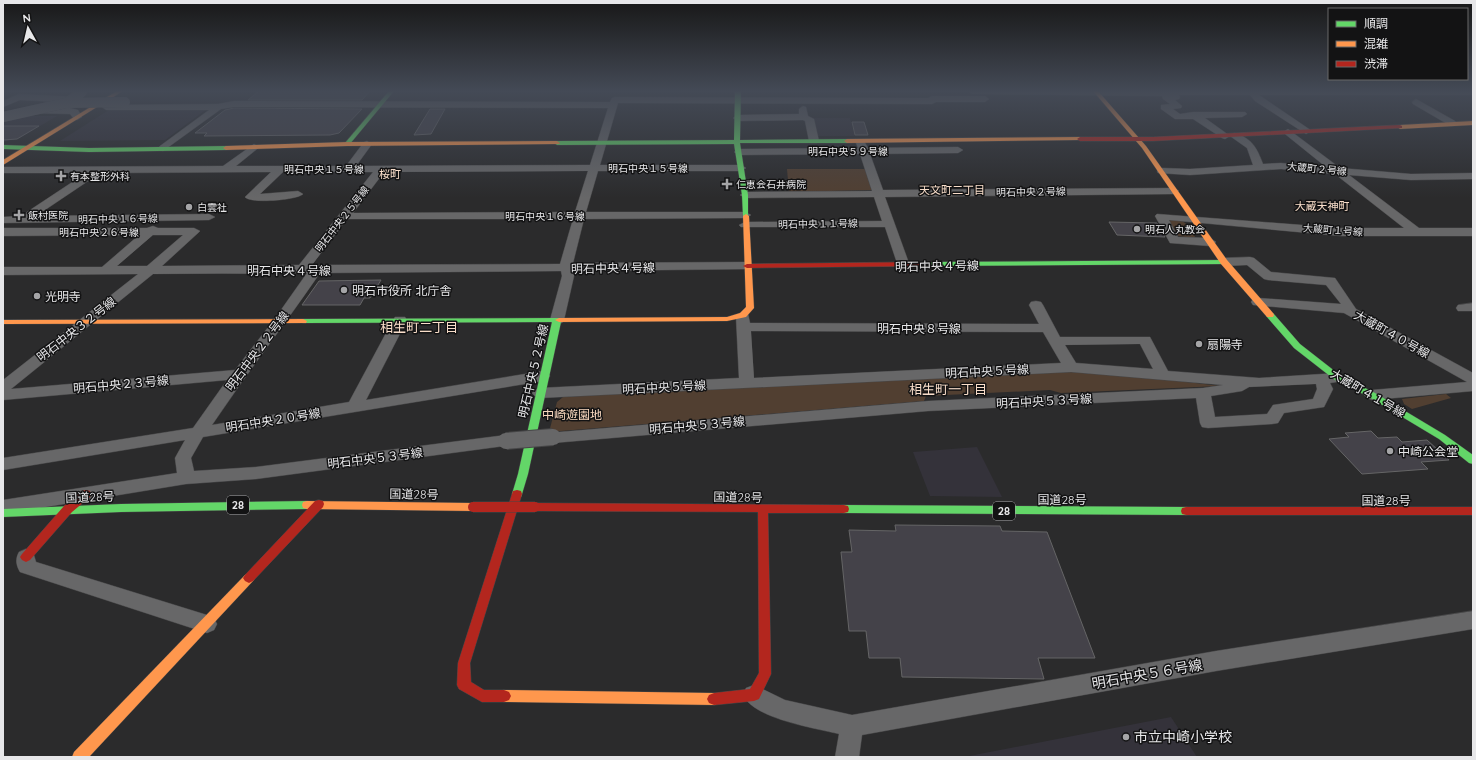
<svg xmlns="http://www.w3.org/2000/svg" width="1476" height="760" font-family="Quicksand,'Noto Sans JP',sans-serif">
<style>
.built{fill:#34323a}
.green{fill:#513f31}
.building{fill:#444249;stroke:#656566}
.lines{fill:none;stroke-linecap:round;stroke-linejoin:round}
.street-casing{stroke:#464647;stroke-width:1}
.fast-casing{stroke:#464647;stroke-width:1}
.slow-casing{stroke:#464647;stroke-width:1}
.jam-casing{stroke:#464647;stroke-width:1}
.street{fill:#676768;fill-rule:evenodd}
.fast{fill:#63d668;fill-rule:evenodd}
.slow{fill:#ff974d;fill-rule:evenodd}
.jam{fill:#b3261e;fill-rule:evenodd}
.street-bridge-far1-casing{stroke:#464647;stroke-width:10;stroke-linecap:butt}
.street-bridge-casing{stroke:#464647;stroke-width:18;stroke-linecap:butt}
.jam-bridge-casing{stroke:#464647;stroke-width:11;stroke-linecap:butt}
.street-bridge-far1{stroke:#676768;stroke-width:10}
.street-bridge{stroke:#676768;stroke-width:16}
.jam-bridge{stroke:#b3261e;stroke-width:10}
.poi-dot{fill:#a5a5a7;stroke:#131314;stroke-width:1.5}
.labels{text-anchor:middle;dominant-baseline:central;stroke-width:3;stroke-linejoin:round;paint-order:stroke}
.far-street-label{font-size:10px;fill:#e7e7e9;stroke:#131314}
.far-poi-label{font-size:10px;fill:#e7e7e9;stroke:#131314;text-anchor:start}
.far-neighbourhood-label{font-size:11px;fill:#f9deca;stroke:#131314}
.shield{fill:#131314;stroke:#a7a7a9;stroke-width:1}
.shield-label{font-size:11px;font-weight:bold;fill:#e7e7e9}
.street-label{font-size:12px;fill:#e7e7e9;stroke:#131314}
.poi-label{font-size:12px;fill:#e7e7e9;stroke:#131314;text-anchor:start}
.park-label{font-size:12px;fill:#fad9c0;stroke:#131314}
.neighbourhood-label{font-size:13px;fill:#f9deca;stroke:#131314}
.near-street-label{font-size:14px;fill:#e7e7e9;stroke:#131314}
.near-poi-label{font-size:14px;fill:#e7e7e9;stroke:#131314;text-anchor:start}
</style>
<rect width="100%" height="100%" fill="#2b2b2c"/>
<g class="built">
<path d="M 112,108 L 208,108 L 165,140 L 60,141 Z"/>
<path d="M 3,116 L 57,116 L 20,138 L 3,142 Z"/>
<path d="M 813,118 L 850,118 L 855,136 L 817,136 Z"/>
<path d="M 977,447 L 1002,497 L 930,496 L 913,452 Z"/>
<path d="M 1171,717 L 1197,757 L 964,757 Z"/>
</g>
<g class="green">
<path d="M 787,169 L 870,169 L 873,190 L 789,192 Z"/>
<path d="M 1170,219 C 1186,220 1186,223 1195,236 L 1194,238 L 1178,236 L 1168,221 Z"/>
<path d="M 1052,370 L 1105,372 L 1220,386 L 1061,393 L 1050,390 L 926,396 L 924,401 L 549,432 L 557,402 L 563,397 L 744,385 Z"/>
<path d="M 1446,394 L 1451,398 L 1412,409 L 1404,404 L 1402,399 Z"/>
</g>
<g class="building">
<path d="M 259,91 L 370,91 L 362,100 L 248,100 Z"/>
<path d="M 234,108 L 362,109 L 339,133 L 330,135 L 204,136 L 207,133 L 195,133 L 225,110 Z"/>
<path d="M 430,109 L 445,109 L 431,134 L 414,135 Z"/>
<path d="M 852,122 L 864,122 L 868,135 L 855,135 Z"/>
<path d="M 3,126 L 39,126 L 17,139 L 3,140 Z"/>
<path d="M 1109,222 L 1157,223 L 1165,237 L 1117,235 Z"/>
<path d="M 381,280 L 370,298 L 364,298 L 360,305 L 302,305 L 319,281 Z"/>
<path d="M 1371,431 L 1378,438 L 1397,437 L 1402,442 L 1427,440 L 1449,460 L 1421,462 L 1428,469 L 1362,474 L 1329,439 L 1349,437 L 1345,433 Z"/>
<path d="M 895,525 L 1000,526 L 1002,531 L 1047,532 L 1095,658 L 1038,658 L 1044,679 L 902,677 L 900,658 L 869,658 L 866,631 L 849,631 L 841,552 L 852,552 L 849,530 L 896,531 Z"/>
</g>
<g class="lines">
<g class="street-casing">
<g id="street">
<path d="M 968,91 L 1473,91 L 1473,95 L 1259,95 L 1309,129 L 1311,131 L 1306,134 L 1255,101 L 1250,95 L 1179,95 L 1180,97 L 1179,99 L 1175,100 L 1182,106 L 1181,108 L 1173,109 L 1180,114 L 1193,112 L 1245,112 L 1247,114 L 1242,117 L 1205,118 L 1230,136 L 1234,133 C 1252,138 1257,148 1263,164 L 1281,163 L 1326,167 L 1285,134 L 1283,132 L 1288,129 L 1340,168 L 1411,174 L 1473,173 L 1473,179 L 1411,180 L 1349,175 L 1419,228 L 1473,228 L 1473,236 L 1341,236 L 1169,220 L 1178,237 L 1210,238 L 1216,242 L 1210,246 L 1170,243 L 1155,216 L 1157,214 L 1341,228 L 1404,228 L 1335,174 L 1281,169 L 1190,175 L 1158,173 L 1157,171 L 1158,169 L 1162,168 L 1190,169 L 1253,165 L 1247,148 L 1230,136 L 1225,139 L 1222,138 L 1193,119 L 1175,119 L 1161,109 L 1161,105 L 1170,104 L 1163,99 L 1162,96 L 972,94 Z"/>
<path d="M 19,94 L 78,97 L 82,100 L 78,103 L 20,100 L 3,107 L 3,101 Z"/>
<path d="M 932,96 L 985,96 L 989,99 L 985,102 L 936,102 L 932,104 L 618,103 L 600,165 L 741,165 L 746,168 L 741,171 L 598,171 L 586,212 L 745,212 L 751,215 L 745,218 L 584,219 L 573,263 L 747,262 L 751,263 L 753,266 L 751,269 L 574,271 L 574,276 L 564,320 L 562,323 L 552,323 L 550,320 L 562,276 L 561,271 L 320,273 C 285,324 247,373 212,425 L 349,402 L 393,320 L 395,317 L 405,317 L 407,320 L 366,400 L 543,371 L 548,373 L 550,376 L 548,379 L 543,381 L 203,437 L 191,458 L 194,471 L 256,467 L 506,435 L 512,437 L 514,441 L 512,445 L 256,479 L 186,484 L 3,514 L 3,500 L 177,473 L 175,458 L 185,440 L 3,470 L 3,458 L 193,428 L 227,380 L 3,400 L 3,380 L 138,274 L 3,275 L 3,267 L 102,267 L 139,235 L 3,236 L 3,228 L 147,228 L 153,226 L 158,228 L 194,228 L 200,231 L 198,233 L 162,266 L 299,265 L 373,172 L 283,172 L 260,194 L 298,191 L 303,194 C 298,200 250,204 245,197 L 271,172 L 100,173 L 36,216 L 209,214 L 215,217 L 209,220 L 3,223 L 3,217 L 21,216 L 86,173 L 3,173 L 3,167 L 223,166 L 254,144 L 259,147 L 257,149 L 236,166 L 346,166 L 364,142 L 367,141 L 372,144 L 356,166 L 590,165 L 608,108 L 234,107 L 221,109 L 163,151 L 160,150 L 158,148 L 160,146 L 209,110 L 106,110 L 102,107 L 103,105 L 218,104 L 234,101 L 610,102 L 612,98 L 615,97 L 928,98 ZM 588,171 L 575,212 L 353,213 L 384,172 ZM 347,219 L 573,219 L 560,264 L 312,265 ZM 153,235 L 183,235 L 147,266 L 117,266 ZM 298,273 L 307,273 L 276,317 L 235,370 L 11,389 L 153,274 Z"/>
<path d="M 1416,99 L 1455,121 L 1457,123 L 1452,126 L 1449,125 L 1413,104 L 1412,102 Z"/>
<path d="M 803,106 L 806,107 L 808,116 L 814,119 L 819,141 L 817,143 L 811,143 L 809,141 L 805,121 L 803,120 L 738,121 L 733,118 L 738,115 L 799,114 L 799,109 Z"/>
<path d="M 35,108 L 70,108 L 78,110 L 82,117 L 77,120 L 74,119 L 70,114 L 32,113 L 32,109 Z"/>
<path d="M 861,140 L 864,141 L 868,148 L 958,147 L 963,150 L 958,153 L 870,154 L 883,190 L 1174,188 L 1179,191 L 1174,194 L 885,197 L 910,266 L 904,270 L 898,266 L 885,227 L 741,227 L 739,225 L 745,222 L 882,221 L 874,197 L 745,198 L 740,195 L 745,192 L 872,191 L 860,154 L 739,155 L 734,152 L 739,149 L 858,148 L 856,143 Z"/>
<path d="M 1250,257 L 1254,258 L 1271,272 L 1335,278 L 1356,309 L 1473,373 L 1473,391 L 1372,400 L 1367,398 L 1364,395 L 1367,392 L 1372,390 L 1467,382 L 1344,313 L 1253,305 L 1251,302 L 1253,299 L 1258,298 L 1341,304 L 1326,285 L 1268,280 L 1264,279 L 1247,265 L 1224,266 L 1218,262 L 1224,258 Z"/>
<path d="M 1036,301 L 1041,302 L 1043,305 L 1060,337 L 1150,337 L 1168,371 L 1259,378 L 1338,373 L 1343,375 L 1345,378 L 1343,381 L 1330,383 L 1333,389 L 1324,407 L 1284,413 L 1278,423 L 1272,424 L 1208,428 L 1202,427 L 1200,423 L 1196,398 L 928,411 L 553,443 L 547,441 L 545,437 L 547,433 L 928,401 L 1203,388 L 1223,385 L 1071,372 L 540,398 L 535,396 L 532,393 L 535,390 L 540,388 L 739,378 L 736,317 L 738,314 L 748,314 L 750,323 L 1039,324 L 1029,305 L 1031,302 ZM 751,331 L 1043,332 L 1061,363 L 754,378 ZM 1140,344 L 1153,369 L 1076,363 L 1065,345 ZM 1316,384 L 1317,389 L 1313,399 L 1273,405 L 1267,414 L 1215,417 L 1211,396 L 1242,391 L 1249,387 Z"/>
<path d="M 1473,303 L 1473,311 L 1458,311 L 1456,308 L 1458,305 Z"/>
<path d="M 26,549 L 33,552 L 36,562 L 207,615 L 214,618 L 217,624 L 214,630 L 207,633 L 20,572 C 16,565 15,559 19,552 Z"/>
<path d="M 1473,611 L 1473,629 L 1216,671 L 862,735 L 859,757 L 835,757 L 839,734 C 815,728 754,719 743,695 L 746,688 L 754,685 L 785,700 L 852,715 L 1216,651 Z"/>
</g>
</g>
<g class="fast-casing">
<g id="fast">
<path d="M 389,91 L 394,91 L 349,145 L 345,145 L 345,143 Z"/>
<path d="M 735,91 L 741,91 L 740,140 L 847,139 L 850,141 L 847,143 L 740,143 L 748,195 L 748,217 L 746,218 L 743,216 L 742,195 L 734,144 L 557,145 L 554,143 L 557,141 L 734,140 Z"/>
<path d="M 3,145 L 89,148 L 226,146 L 229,148 L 226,150 L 89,152 L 3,149 Z"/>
<path d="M 1224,260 L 1228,262 L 1227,264 L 926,266 L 922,264 L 926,262 Z"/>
<path d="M 1267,313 L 1273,313 L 1300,344 L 1341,376 L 1375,393 L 1445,435 L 1473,455 L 1473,464 L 1469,463 L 1439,439 L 1369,397 L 1335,380 L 1294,348 L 1267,317 L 1266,315 Z"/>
<path d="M 557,318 L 562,318 L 563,320 L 561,322 L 528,474 L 522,494 L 521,497 L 517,498 L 513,497 L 512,494 L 518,474 L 552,322 L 303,323 L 299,321 L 303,319 Z"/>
<path d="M 307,501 L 311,502 L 312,505 L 311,508 L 307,509 L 121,512 L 3,517 L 3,509 L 121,504 Z"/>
<path d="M 844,505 L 1186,507 L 1190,508 L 1191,511 L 1190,514 L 1186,515 L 844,513 L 840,512 L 839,509 L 840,506 Z"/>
</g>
</g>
<g class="slow-casing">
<g id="slow">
<path d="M 117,91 L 123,91 L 3,165 L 3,160 Z"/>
<path d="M 1093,91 L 1098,91 L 1146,146 L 1227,260 L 1273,313 L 1274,315 L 1273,317 L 1267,317 L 1221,264 L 1142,148 Z"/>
<path d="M 1473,121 L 1473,125 L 1400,129 L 1397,127 L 1400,125 Z"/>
<path d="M 1080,137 L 1083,139 L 1082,140 L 847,143 L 844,141 L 847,139 Z"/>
<path d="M 557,141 L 560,143 L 559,144 L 347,146 L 226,150 L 223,148 L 226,146 L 347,142 Z"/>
<path d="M 746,214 L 749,216 L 754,308 L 746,317 L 727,321 L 559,322 L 555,320 L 559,318 L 727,317 L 740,313 L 746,307 L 743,216 Z"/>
<path d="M 303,319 L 307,321 L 306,323 L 3,324 L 3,320 Z"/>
<path d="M 307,501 L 473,503 L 477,504 L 478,507 L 477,510 L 473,511 L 307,509 L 303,508 L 302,505 L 303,502 Z"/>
<path d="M 249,573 L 253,575 L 255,578 L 253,581 L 89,757 L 72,757 L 74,752 L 245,575 Z"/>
<path d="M 504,690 L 714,693 L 719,695 L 721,699 L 719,703 L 714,705 L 504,702 L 499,700 L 497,696 L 499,692 Z"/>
</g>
</g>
<g class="jam-casing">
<g id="jam">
<path d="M 1400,125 L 1402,126 L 1402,128 L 1153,141 L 1080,141 L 1077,139 L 1080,137 L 1153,137 Z"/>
<path d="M 926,262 L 930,264 L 929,266 L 747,268 L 743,266 L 747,264 Z"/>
<path d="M 86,490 L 90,491 L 91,494 L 90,497 L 72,512 L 30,560 L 26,562 L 22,560 L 20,557 L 22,554 L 64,506 L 82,491 Z"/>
<path d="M 517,490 L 521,491 L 522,494 L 470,663 L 471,682 L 484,690 L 504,690 L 509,692 L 511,696 L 509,700 L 504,702 L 482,702 L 459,689 L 457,685 L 458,663 L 512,494 L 513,491 Z"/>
<path d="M 319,500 L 323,501 L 324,504 L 323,507 L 253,581 L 249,583 L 245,581 L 243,578 L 245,575 L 315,501 Z"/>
<path d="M 535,503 L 844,505 L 848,506 L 849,509 L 848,512 L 844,513 L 768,513 L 771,674 L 759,699 L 754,701 L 714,705 L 709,703 L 707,699 L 709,695 L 714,693 L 750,689 L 759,673 L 758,512 L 535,511 L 531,510 L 530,507 L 531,504 Z"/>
<path d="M 1186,507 L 1473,507 L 1473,515 L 1186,515 L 1182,514 L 1181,511 L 1182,508 Z"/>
</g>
</g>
<use href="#street" class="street"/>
<use href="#fast" class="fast"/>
<use href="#slow" class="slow"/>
<use href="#jam" class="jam"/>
<g class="street-bridge-far1-casing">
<g id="street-bridge-far1">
<path d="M 82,92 L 66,103 L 125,102"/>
<path d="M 3,117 L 66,103"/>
</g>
</g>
<g class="street-bridge-casing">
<path id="street-bridge" d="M 506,441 L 553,437"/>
</g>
<g class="jam-bridge-casing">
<path id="jam-bridge" d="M 473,507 L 535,507"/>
</g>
<use href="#street-bridge-far1" class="street-bridge-far1"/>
<use href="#street-bridge" class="street-bridge"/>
<use href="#jam-bridge" class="jam-bridge"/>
</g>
<linearGradient id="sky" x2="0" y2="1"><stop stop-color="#181818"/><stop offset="0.46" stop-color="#444a56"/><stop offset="1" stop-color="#444a56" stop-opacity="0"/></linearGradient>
<rect width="1476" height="198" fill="url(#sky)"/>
<g class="poi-dot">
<path d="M59 170h4v4h4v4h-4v4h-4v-4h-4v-4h4z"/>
<path d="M725 178h4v4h4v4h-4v4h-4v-4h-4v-4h4z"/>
<circle cx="189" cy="207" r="4"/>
<path d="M17 209h4v4h4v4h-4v4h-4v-4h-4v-4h4z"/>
<circle cx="1137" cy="229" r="4"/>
<circle cx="344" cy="290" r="4"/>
<circle cx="37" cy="296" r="4"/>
<circle cx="1199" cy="344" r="4"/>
<circle cx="1390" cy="451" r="4"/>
<circle cx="1126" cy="737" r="4"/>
</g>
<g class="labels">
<g class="far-street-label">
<text x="848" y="151">明石中央５９号線</text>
<text x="648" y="168">明石中央１５号線</text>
<text x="324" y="169">明石中央１５号線</text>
<text transform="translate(1317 169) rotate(5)">大蔵町２号線</text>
<text transform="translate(1031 192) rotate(-1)">明石中央２号線</text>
<text x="545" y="216">明石中央１６号線</text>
<text transform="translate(118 219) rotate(-1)">明石中央１６号線</text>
<text transform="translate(342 219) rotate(-52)">明石中央２５号線</text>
<text transform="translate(818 224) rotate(-1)">明石中央１１号線</text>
<text transform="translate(1333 230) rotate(4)">大蔵町１号線</text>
<text x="99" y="232">明石中央２６号線</text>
</g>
<g class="far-poi-label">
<text x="70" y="176">有本整形外科</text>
<text x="736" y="184">仁恵会石井病院</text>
<text x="197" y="207">白雲社</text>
<text x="28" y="215">飯村医院</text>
<text x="1145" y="229">明石人丸教会</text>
</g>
<g class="far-neighbourhood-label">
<text x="390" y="174">桜町</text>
<text x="952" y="190">天文町二丁目</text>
<text x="1322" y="206">大蔵天神町</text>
</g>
<g class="shield">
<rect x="227" y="496" width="22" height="18" rx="3"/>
<rect x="993" y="502" width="22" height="18" rx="3"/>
</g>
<g class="shield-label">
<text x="238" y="505">28</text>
<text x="1004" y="511">28</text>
</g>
<g class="street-label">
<text transform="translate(937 266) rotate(-1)">明石中央４号線</text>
<text transform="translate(613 268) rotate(-1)">明石中央４号線</text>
<text x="289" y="270">明石中央４号線</text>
<text x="919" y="328">明石中央８号線</text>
<text transform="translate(76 329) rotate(-38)">明石中央３２号線</text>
<text transform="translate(1392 334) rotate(29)">大蔵町４０号線</text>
<text transform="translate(257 351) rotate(-53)">明石中央２２号線</text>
<text transform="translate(533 371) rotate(-77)">明石中央５２号線</text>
<text transform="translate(987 371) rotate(-3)">明石中央５号線</text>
<text transform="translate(121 384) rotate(-5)">明石中央２３号線</text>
<text transform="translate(664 387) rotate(-3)">明石中央５号線</text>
<text transform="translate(1368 393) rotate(30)">大蔵町４１号線</text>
<text transform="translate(1044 401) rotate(-3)">明石中央５３号線</text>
<text transform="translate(273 420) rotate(-9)">明石中央２０号線</text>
<text transform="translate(697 425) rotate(-5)">明石中央５３号線</text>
<text transform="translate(375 458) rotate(-7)">明石中央５３号線</text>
<text transform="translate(414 494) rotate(1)">国道28号</text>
<text transform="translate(90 497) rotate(-2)">国道28号</text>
<text transform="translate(738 497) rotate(1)">国道28号</text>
<text x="1062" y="499">国道28号</text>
<text x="1386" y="500">国道28号</text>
</g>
<g class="poi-label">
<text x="352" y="290">明石市役所 北庁舎</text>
<text x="45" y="296">光明寺</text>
<text x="1207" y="344">扇陽寺</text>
<text x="1398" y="451">中崎公会堂</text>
</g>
<g class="park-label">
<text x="572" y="414">中崎遊園地</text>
</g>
<g class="neighbourhood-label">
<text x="419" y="327">相生町二丁目</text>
<text x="948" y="389">相生町一丁目</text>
</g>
<g class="near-street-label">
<text transform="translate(1147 674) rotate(-10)">明石中央５６号線</text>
</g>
<g class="near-poi-label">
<text x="1134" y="737">市立中崎小学校</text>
</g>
</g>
<rect width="1476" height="760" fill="none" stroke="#e7e7e9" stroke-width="8"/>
<rect x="1328" y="8" width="140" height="72" fill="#131314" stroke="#686869"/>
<rect x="1336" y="21" width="20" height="6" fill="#63d668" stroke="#686869"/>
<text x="1364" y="28" font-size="12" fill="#e7e7e9">順調</text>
<rect x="1336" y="41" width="20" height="6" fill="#ff974d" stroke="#686869"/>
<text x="1364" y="48" font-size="12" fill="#e7e7e9">混雑</text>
<rect x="1336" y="61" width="20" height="6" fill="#b3261e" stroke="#686869"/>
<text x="1364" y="68" font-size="12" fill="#e7e7e9">渋滞</text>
<g transform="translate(28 28) rotate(352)" stroke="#131314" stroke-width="3" paint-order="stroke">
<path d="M0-3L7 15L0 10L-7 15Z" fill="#e7e7e9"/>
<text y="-6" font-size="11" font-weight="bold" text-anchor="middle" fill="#e7e7e9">N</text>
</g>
</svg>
